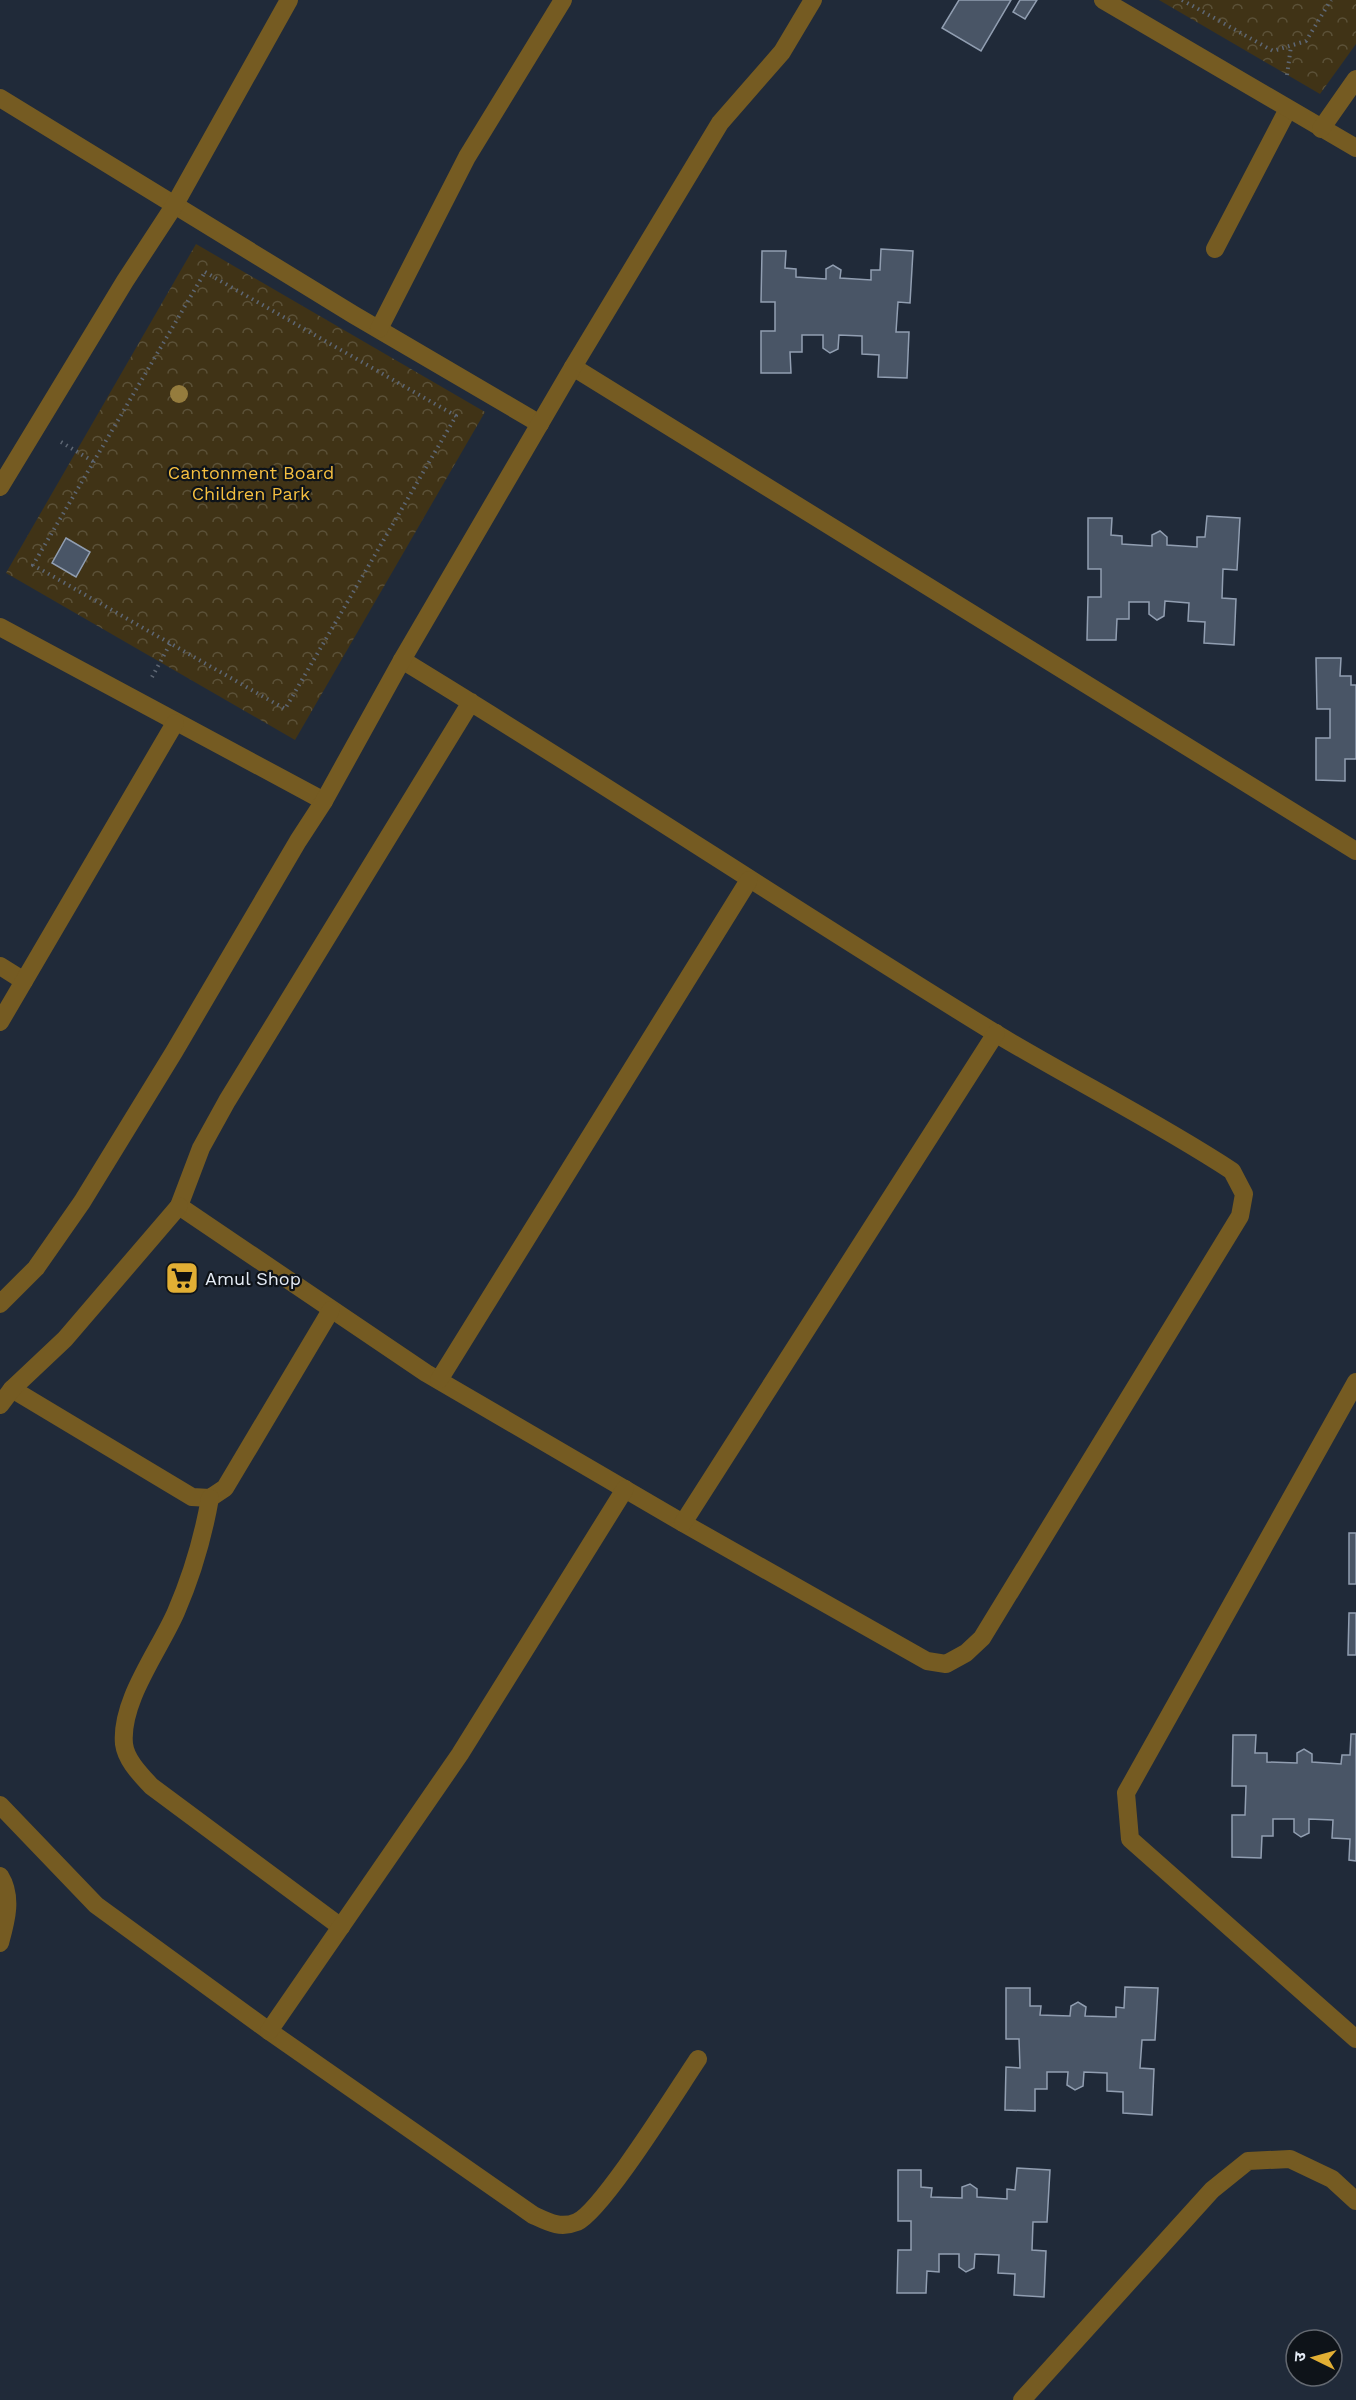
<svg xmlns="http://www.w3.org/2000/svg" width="1356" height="2400" font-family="'Work Sans','Noto Sans Devanagari',sans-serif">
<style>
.park{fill:url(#park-crowns)}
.building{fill:#495566;stroke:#919eb1;stroke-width:1.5}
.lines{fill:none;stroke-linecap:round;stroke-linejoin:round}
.path{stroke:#5e6774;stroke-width:4;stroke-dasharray:1.5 4.5;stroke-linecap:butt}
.lane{stroke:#755b22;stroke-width:18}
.street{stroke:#755b22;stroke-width:18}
.tree{fill:#957c3d}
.labels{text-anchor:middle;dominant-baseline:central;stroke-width:4.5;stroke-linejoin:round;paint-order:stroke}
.park-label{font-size:18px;fill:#f5bf40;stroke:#0e1319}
.poi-label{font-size:18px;fill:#e4ebf5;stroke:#0e1319;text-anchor:start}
</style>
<defs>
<pattern id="park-crowns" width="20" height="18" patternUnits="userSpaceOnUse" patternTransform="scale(1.5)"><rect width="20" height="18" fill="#403316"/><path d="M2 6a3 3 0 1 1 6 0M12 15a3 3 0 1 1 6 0" fill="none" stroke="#5b5138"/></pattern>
</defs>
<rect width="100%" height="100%" fill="#202a39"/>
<g class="park">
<path d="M 1159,0 L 1356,0 L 1356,44 L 1320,94 Z"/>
<path d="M 196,244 L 485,412 L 295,740 L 6,573 Z"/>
</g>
<g class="building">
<path d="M 959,0 L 1011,0 L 981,51 L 942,28 Z"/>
<path d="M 1020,0 L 1037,0 L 1025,19 L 1013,12 Z"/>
<path d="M 881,249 L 913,251 L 910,303 L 898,302 L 896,332 L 909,332 L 907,378 L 878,377 L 879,355 L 862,354 L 862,336 L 839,335 L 838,349 L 830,353 L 823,348 L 823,335 L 802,335 L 802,352 L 790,352 L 791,373 L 761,373 L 761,331 L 775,331 L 775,302 L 761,302 L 762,251 L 786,251 L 785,268 L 796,269 L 796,277 L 826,279 L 826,269 L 833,265 L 841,270 L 840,278 L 871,280 L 871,270 L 880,270 Z"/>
<path d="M 1207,516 L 1240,518 L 1237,570 L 1223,569 L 1222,598 L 1236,599 L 1234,645 L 1204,643 L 1205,622 L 1188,621 L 1189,603 L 1165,601 L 1164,616 L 1157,620 L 1149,614 L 1149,602 L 1129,602 L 1129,619 L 1117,619 L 1116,640 L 1087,640 L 1088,597 L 1101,597 L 1101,569 L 1088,569 L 1088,518 L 1112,518 L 1111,535 L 1122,536 L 1122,544 L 1152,546 L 1152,535 L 1160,531 L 1167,537 L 1167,545 L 1197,547 L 1197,537 L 1205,537 Z"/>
<path d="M 66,538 L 90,552 L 76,577 L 52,563 Z"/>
<path d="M 1316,658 L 1341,658 L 1340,676 L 1351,676 L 1351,685 L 1356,685 L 1356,759 L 1345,759 L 1345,781 L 1316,780 L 1316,738 L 1330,738 L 1330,709 L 1317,709 Z"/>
<rect x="1349" y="1533" width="7" height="51"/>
<path d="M 1349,1613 L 1356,1613 L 1356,1655 L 1348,1655 Z"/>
<path d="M 1351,1734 L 1356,1734 L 1356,1861 L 1349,1860 L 1350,1839 L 1332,1838 L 1333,1820 L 1309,1819 L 1309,1833 L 1301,1837 L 1294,1832 L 1294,1819 L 1273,1819 L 1273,1836 L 1262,1836 L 1261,1858 L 1232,1857 L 1232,1815 L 1245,1815 L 1246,1786 L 1232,1786 L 1233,1735 L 1256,1735 L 1255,1753 L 1267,1753 L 1267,1762 L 1297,1763 L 1297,1753 L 1304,1749 L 1312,1754 L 1312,1762 L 1341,1764 L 1342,1755 L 1350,1755 Z"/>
<path d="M 1125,1987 L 1158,1988 L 1155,2040 L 1142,2040 L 1140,2068 L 1154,2069 L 1152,2115 L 1123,2113 L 1123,2092 L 1107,2091 L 1107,2073 L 1084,2072 L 1083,2086 L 1075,2090 L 1067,2085 L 1068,2072 L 1047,2072 L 1047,2089 L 1035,2089 L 1035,2111 L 1005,2110 L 1006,2067 L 1020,2068 L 1019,2039 L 1006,2039 L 1006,1988 L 1030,1988 L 1030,2006 L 1041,2006 L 1040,2015 L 1070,2016 L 1071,2006 L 1078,2002 L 1086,2007 L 1085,2016 L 1116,2017 L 1116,2007 L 1124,2008 Z"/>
<path d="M 1017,2168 L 1050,2170 L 1047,2222 L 1033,2222 L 1032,2250 L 1046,2251 L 1044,2297 L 1014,2295 L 1015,2274 L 998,2273 L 999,2255 L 975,2254 L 974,2268 L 966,2272 L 959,2267 L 959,2254 L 939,2254 L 939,2272 L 927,2271 L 926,2293 L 897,2293 L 898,2250 L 911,2250 L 911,2221 L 898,2221 L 898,2170 L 921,2170 L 921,2187 L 932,2188 L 931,2197 L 962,2198 L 962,2187 L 970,2184 L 977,2189 L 977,2197 L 1007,2199 L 1007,2189 L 1015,2190 Z"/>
</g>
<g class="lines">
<g class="path">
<path d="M 1182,0 L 1273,51 L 1306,41 L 1331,0"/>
<path d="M 1287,75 L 1291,46"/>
<path d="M 205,272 L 456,416 L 285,709 L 33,565 Z"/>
<path d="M 61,442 L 94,462"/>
<path d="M 152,677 L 170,644"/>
</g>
<path class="lane" d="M 1215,249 L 1288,109"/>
<g class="street">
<path d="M 1103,0 L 1356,148"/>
<path d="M 0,98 L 354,315 L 540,424"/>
<path d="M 1321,129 L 1356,79"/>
<path d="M 379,329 L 467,157 L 563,0"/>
<path d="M 573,367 L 1356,851"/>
<path d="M 0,487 L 125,281 L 174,206 L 289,0"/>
<path d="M 0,627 L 324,801"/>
<path d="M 402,660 C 601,781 796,911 995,1033 C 1073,1080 1156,1121 1232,1171 L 1244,1194 L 1240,1216 L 982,1638 L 966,1653 L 946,1664 L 927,1661 L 683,1523 L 426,1373 L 179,1206 L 201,1148 L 227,1101 L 471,702"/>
<path d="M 0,966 L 24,981"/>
<path d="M 0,1022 L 175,723"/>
<path d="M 0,1304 L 36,1268 L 82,1202 L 174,1052 L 298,841 L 324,801 L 402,660 L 573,367 L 720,123 L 782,52 L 813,0"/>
<path d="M 439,1380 L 749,880"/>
<path d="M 1356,1382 L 1126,1793 L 1130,1839 L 1356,2039"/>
<path d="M 12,1389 L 192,1497 L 210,1498 L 225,1488 L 331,1310"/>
<path d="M 0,1405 L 12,1389 L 65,1339 L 179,1206"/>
<path d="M 210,1498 C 203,1538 192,1575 176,1612 C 159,1651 120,1701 124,1744 C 126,1760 140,1774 151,1786 L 341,1927"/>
<path d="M 683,1523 L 996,1033"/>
<path d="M 0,1805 L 96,1905 L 269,2031 L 533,2215 C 548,2222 560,2229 577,2222 C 603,2210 677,2090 698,2059"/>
<path d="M 0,1876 C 13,1897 6,1921 0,1943"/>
<path d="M 269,2031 L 460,1754 L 625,1489"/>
<path d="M 1022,2400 L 1212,2190 L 1248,2161 L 1290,2159 L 1332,2179 L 1356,2201"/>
</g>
</g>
<circle class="tree" cx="179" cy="394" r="9"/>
<defs>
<g id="supermarket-square" transform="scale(1.725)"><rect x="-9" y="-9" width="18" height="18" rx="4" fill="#e2af34" stroke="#0e1319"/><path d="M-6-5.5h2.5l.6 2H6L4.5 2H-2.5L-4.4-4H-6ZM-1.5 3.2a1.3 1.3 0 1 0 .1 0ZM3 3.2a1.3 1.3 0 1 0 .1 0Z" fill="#111"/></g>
</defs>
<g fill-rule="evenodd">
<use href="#supermarket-square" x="182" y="1278"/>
</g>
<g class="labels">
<g class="park-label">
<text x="251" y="472">Cantonment Board<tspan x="251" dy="21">Children Park</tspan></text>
</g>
<g class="poi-label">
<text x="205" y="1278">Amul Shop</text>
</g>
</g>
<g transform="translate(1314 2358) rotate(275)"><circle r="28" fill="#0e1319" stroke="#646971" stroke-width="1.5"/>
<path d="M0-4.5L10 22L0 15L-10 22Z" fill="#e2af34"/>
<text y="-9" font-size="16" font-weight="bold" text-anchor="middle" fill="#e4ebf5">उ</text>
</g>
</svg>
